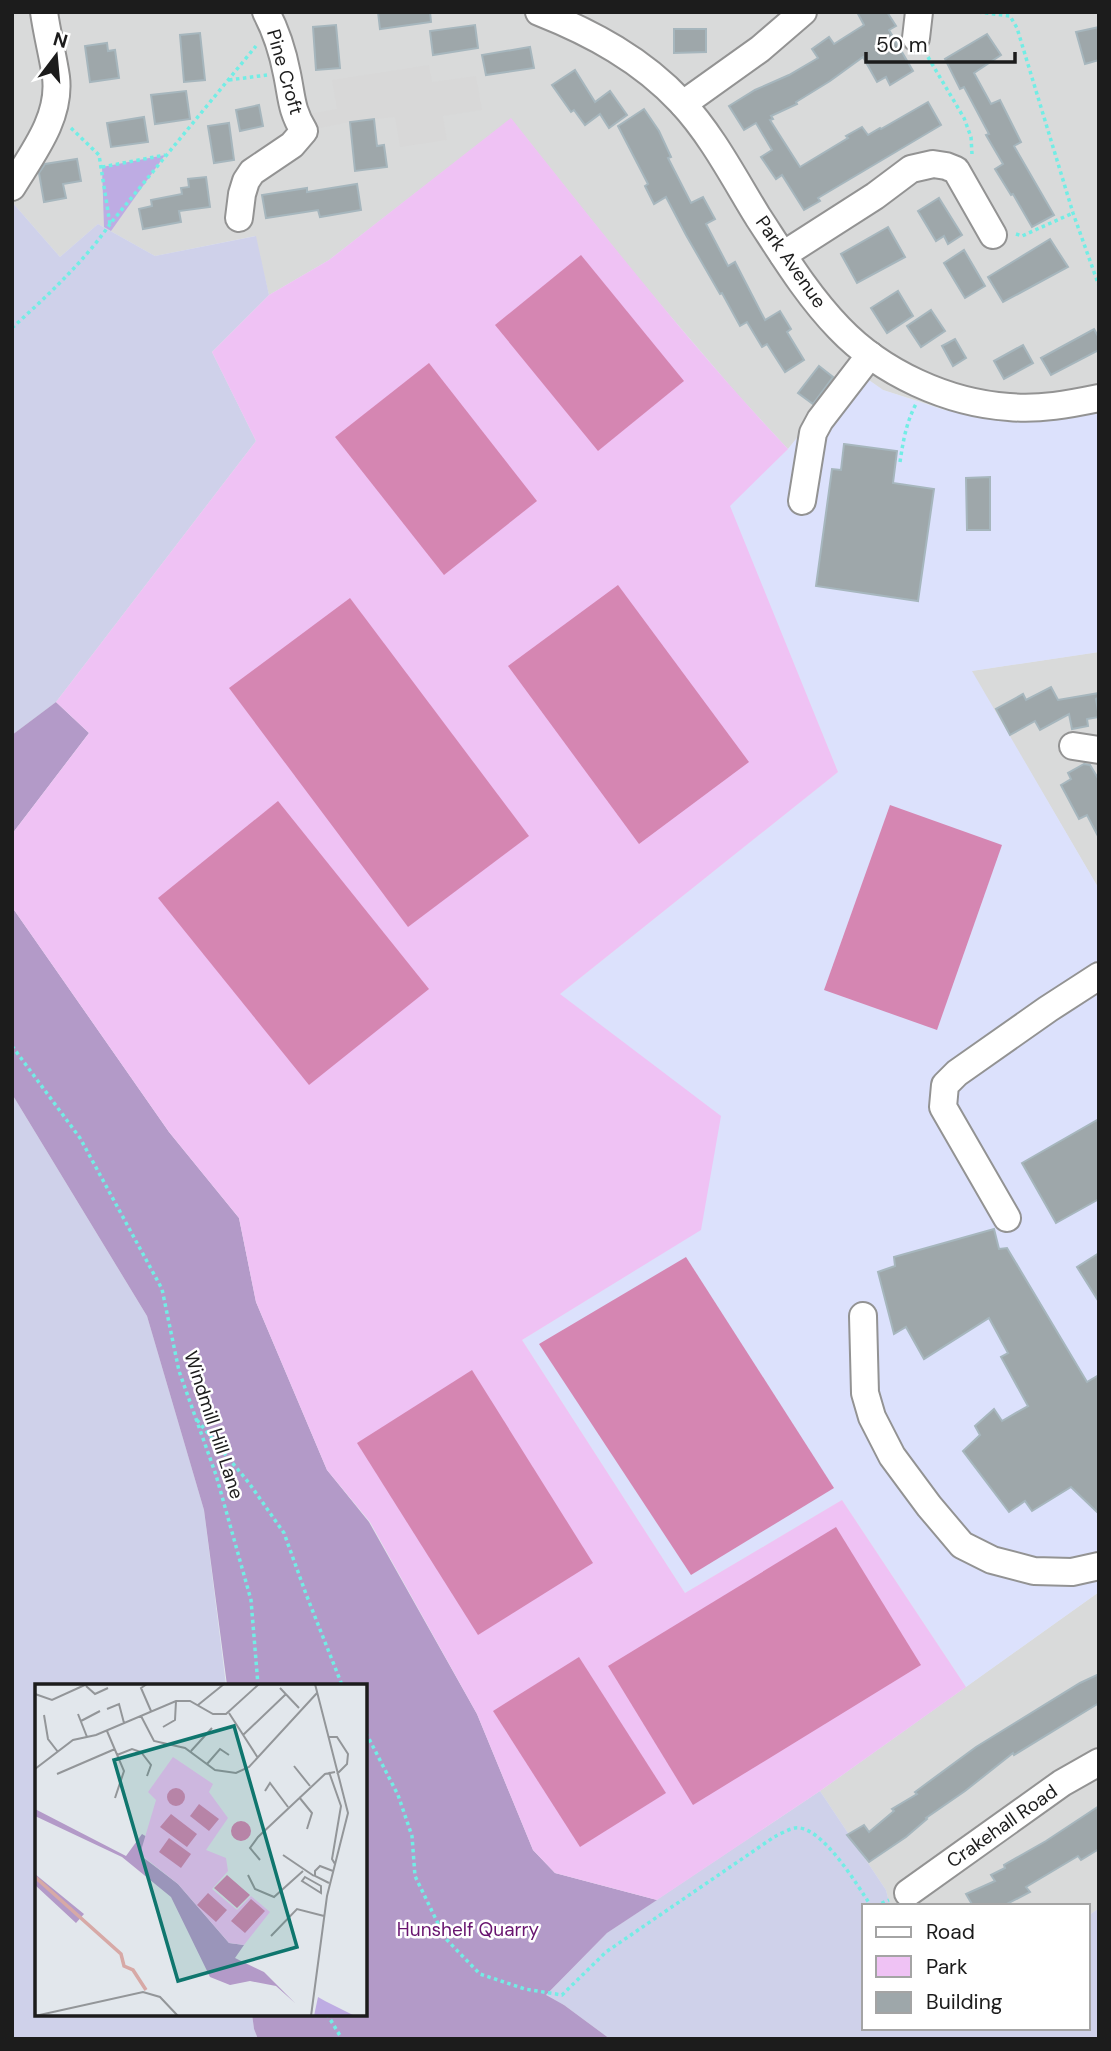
<svg xmlns="http://www.w3.org/2000/svg" width="1111" height="2051" font-family="'DM Sans',sans-serif">
<style>
.residential{fill:#d9dada}
.education{fill:#dce1fc}
.farmland{fill:#cfd1ea}
.grass{fill:#beace3}
.forest{fill:#b39ac8}
.park{fill:#efc2f4}
.pitch{fill:#d586b2}
.parking{fill:#d8d8d8}
.building{fill:#9ea7aa;stroke:#a6b6bd;stroke-width:2}
.lines{fill:none;stroke-linecap:round;stroke-linejoin:round}
.minor-casing{stroke:#939393;stroke-width:30}
.path{stroke:#72ede5;stroke-width:3.5;stroke-dasharray:3.5 3.5;stroke-linecap:butt}
.minor{stroke:#fff;stroke-width:26}
.labels{text-anchor:middle;dominant-baseline:central;stroke-width:5;stroke-linejoin:round;paint-order:stroke}
.street-label{font-size:19px;fill:#1c1c1c;stroke:#fff}
.park-label{font-size:19px;fill:#68146f;stroke:#fff}
.inset-river{fill:none;stroke:#d7a9a6;stroke-width:3.5}
.inset-road{fill:none;stroke:#939699;stroke-width:2}
.view{fill:#0f766e;fill-opacity:0.15;stroke:#0f766e;stroke-width:3.5}
.inset-edge{fill:none;stroke:#1c1c1c;stroke-width:3.5}
</style>
<rect width="100%" height="100%" fill="#e2e7ec"/>
<g class="residential">
<path d="M 12,12 L 1099,12 L 1099,408 L 1067,418 L 1003,418 L 944,409 L 883,390 L 853,369 L 788,449 L 738,395 L 638,278 L 511,119 L 329,260 L 269,295 L 255,236 L 155,256 L 98,224 L 60,257 L 12,202 Z"/>
<path d="M 1099,652 L 1099,889 L 971,671 Z"/>
<path d="M 1099,1592 L 1099,1908 L 1088,1916 L 1088,1906 L 890,1906 L 886,1890 L 820,1791 Z"/>
</g>
<path class="education" d="M 853,369 L 883,390 L 944,410 L 1003,418 L 1067,418 L 1099,408 L 1099,652 L 972,671 L 1099,889 L 1099,1592 L 966,1687 L 842,1500 L 685,1593 L 522,1340 L 700,1230 L 560,994 L 838,772 L 729,505 L 788,449 Z"/>
<g class="farmland">
<path d="M 12,202 L 60,257 L 98,224 L 155,256 L 256,236 L 269,295 L 212,352 L 256,441 L 56,702 L 12,735 Z"/>
<path d="M 12,1094 L 147,1316 L 204,1510 L 226,1685 L 37,1685 L 37,2014 L 252,2014 L 254,2029 L 258,2039 L 12,2039 Z"/>
<path d="M 820,1791 L 886,1890 L 890,1906 L 864,1906 L 864,2028 L 1088,2028 L 1088,1916 L 1099,1908 L 1099,2039 L 610,2039 L 564,2005 L 545,1996 L 607,1933 Z"/>
</g>
<path class="grass" d="M 165,155 L 111,231 L 104,227 L 102,167 Z"/>
<g class="forest">
<path d="M 56,702 L 89,733 L 12,834 L 12,735 Z"/>
<path d="M 12,907 L 169,1132 L 239,1218 L 256,1302 L 327,1470 L 369,1522 L 477,1714 L 533,1850 L 555,1873 L 657,1900 L 607,1933 L 546,1995 L 564,2005 L 610,2039 L 258,2039 L 254,2029 L 252,2014 L 366,2014 L 366,1685 L 227,1685 L 204,1510 L 147,1316 L 12,1094 Z"/>
</g>
<path class="park" d="M 511,118 C 601,231 689,344 788,449 L 730,506 L 838,772 L 560,994 L 721,1116 L 701,1230 L 522,1340 L 685,1593 L 842,1500 L 966,1687 L 820,1791 L 657,1900 L 555,1873 L 533,1850 L 477,1714 L 370,1522 L 327,1470 L 256,1302 L 239,1218 L 169,1132 L 12,907 L 12,834 L 89,733 L 56,702 L 256,441 L 212,352 L 269,295 L 329,260 Z"/>
<g class="pitch">
<path d="M 581,255 L 684,381 L 598,451 L 495,325 Z"/>
<path d="M 429,363 L 537,501 L 444,575 L 335,437 Z"/>
<path d="M 618,585 L 749,762 L 639,844 L 508,666 Z"/>
<path d="M 350,598 L 529,836 L 408,927 L 229,688 Z"/>
<path d="M 278,801 L 429,989 L 309,1085 L 158,898 Z"/>
<path d="M 890,805 L 1002,845 L 937,1030 L 824,990 Z"/>
<path d="M 686,1257 L 834,1488 L 691,1575 L 539,1344 Z"/>
<path d="M 472,1370 L 593,1563 L 478,1635 L 357,1443 Z"/>
<path d="M 836,1527 L 921,1665 L 693,1805 L 608,1666 Z"/>
<path d="M 579,1657 L 666,1793 L 580,1847 L 493,1711 Z"/>
</g>
<path class="parking" d="M 429,65 L 432,82 L 476,76 L 482,110 L 443,116 L 447,140 L 400,147 L 395,117 L 350,122 L 304,131 L 295,116 L 337,109 L 332,80 Z"/>
<g class="building">
<path d="M 378,12 L 430,12 L 431,22 L 380,29 Z"/>
<path d="M 857,12 L 887,12 L 896,26 L 889,30 L 913,71 L 890,85 L 886,77 L 877,82 L 863,57 L 830,81 L 796,102 L 797,104 L 771,116 L 773,119 L 770,120 L 800,167 L 848,138 L 846,136 L 862,127 L 868,135 L 880,128 L 881,129 L 928,102 L 941,125 L 818,198 L 820,201 L 804,210 L 782,175 L 776,179 L 761,157 L 772,150 L 756,123 L 744,130 L 729,106 L 755,90 L 789,75 L 818,58 L 812,49 L 829,37 L 834,44 L 864,25 Z"/>
<path d="M 336,25 L 340,68 L 316,70 L 313,27 Z"/>
<path d="M 475,25 L 478,48 L 433,55 L 430,31 Z"/>
<path d="M 1099,27 L 1099,60 L 1085,64 L 1076,32 Z"/>
<path d="M 674,29 L 706,29 L 706,52 L 674,53 Z"/>
<path d="M 200,33 L 205,80 L 184,82 L 180,35 Z"/>
<path d="M 987,34 L 1001,55 L 974,73 L 991,104 L 1000,100 L 1021,142 L 1014,146 L 1054,215 L 1032,227 L 1013,194 L 1011,195 L 995,169 L 1003,164 L 986,135 L 989,134 L 964,87 L 960,89 L 945,59 Z"/>
<path d="M 107,43 L 108,51 L 115,50 L 119,78 L 90,82 L 85,46 Z"/>
<path d="M 530,47 L 534,68 L 486,75 L 482,55 Z"/>
<path d="M 575,70 L 595,102 L 610,91 L 627,115 L 609,128 L 600,114 L 585,125 L 574,110 L 571,112 L 552,85 Z"/>
<path d="M 186,91 L 190,119 L 155,124 L 151,95 Z"/>
<path d="M 259,105 L 263,126 L 240,131 L 236,110 Z"/>
<path d="M 644,109 L 659,131 L 671,157 L 668,158 L 691,203 L 703,197 L 715,219 L 706,224 L 728,266 L 735,262 L 765,320 L 780,311 L 791,329 L 787,332 L 804,360 L 785,372 L 767,344 L 762,347 L 747,322 L 740,326 L 722,293 L 720,294 L 686,235 L 666,197 L 654,204 L 645,186 L 648,184 L 618,126 Z"/>
<path d="M 144,117 L 148,142 L 111,147 L 107,123 Z"/>
<path d="M 374,119 L 377,146 L 384,145 L 387,167 L 355,171 L 350,122 Z"/>
<path d="M 229,123 L 234,160 L 214,163 L 208,126 Z"/>
<path d="M 77,159 L 81,181 L 63,184 L 66,198 L 44,202 L 39,173 L 45,164 Z"/>
<path d="M 206,177 L 210,207 L 179,211 L 181,222 L 143,229 L 139,209 L 152,206 L 151,200 L 182,194 L 181,188 L 189,187 L 188,179 Z"/>
<path d="M 357,184 L 361,210 L 320,217 L 318,210 L 266,218 L 262,195 L 307,188 L 307,192 Z"/>
<path d="M 939,198 L 962,235 L 948,244 L 944,236 L 936,241 L 918,211 Z"/>
<path d="M 888,227 L 905,257 L 857,283 L 841,254 Z"/>
<path d="M 1050,239 L 1068,267 L 1003,302 L 988,277 Z"/>
<path d="M 964,250 L 985,286 L 965,298 L 944,263 Z"/>
<path d="M 898,291 L 913,316 L 887,333 L 871,308 Z"/>
<path d="M 931,310 L 945,331 L 921,347 L 907,326 Z"/>
<path d="M 1094,329 L 1099,338 L 1099,350 L 1051,375 L 1041,358 Z"/>
<path d="M 955,339 L 966,358 L 953,366 L 942,346 Z"/>
<path d="M 1023,345 L 1033,363 L 1004,379 L 994,361 Z"/>
<path d="M 819,366 L 833,377 L 813,404 L 798,393 Z"/>
<path d="M 844,444 L 897,451 L 893,483 L 934,489 L 918,601 L 816,586 L 832,469 L 841,470 Z"/>
<path d="M 990,477 L 990,530 L 967,530 L 966,478 Z"/>
<path d="M 1051,687 L 1058,700 L 1099,693 L 1099,697 L 1096,699 L 1099,717 L 1087,719 L 1088,726 L 1072,729 L 1069,714 L 1040,730 L 1035,721 L 1010,735 L 996,709 L 1023,694 L 1026,700 Z"/>
<path d="M 1084,764 L 1090,765 L 1099,780 L 1099,838 L 1087,815 L 1079,819 L 1061,785 L 1071,779 L 1068,773 Z"/>
<path d="M 1099,1119 L 1099,1199 L 1056,1223 L 1022,1163 Z"/>
<path d="M 994,1229 L 999,1249 L 1007,1248 L 1087,1382 L 1099,1375 L 1099,1514 L 1071,1487 L 1032,1511 L 1025,1501 L 1009,1512 L 963,1451 L 980,1435 L 975,1426 L 994,1409 L 1002,1421 L 1028,1406 L 1001,1357 L 1008,1353 L 989,1318 L 924,1359 L 906,1327 L 894,1334 L 878,1272 L 895,1266 L 894,1257 Z"/>
<path d="M 1099,1253 L 1099,1302 L 1077,1267 Z"/>
<path d="M 1099,1674 L 1099,1703 L 1014,1755 L 1013,1753 L 965,1791 L 926,1818 L 927,1819 L 906,1837 L 869,1862 L 847,1835 L 864,1825 L 869,1832 L 894,1811 L 892,1809 L 917,1794 L 915,1792 L 976,1747 L 1080,1683 Z"/>
<path d="M 1099,1806 L 1099,1849 L 1081,1860 L 1078,1856 L 1026,1887 L 1030,1892 L 1003,1906 L 973,1906 L 966,1894 L 995,1881 L 991,1875 L 1005,1868 L 1004,1865 L 1046,1841 Z"/>
</g>
<g class="lines">
<g class="minor-casing">
<g id="minor">
<path d="M 539,12 C 592,33 642,60 681,102 C 712,135 734,178 758,217 C 783,255 807,295 839,328 C 882,373 948,403 1009,407 C 1039,410 1070,404 1099,398"/>
<path d="M 916,38 L 919,12"/>
<path d="M 683,104 L 760,49 L 803,12"/>
<path d="M 12,187 C 32,154 61,118 56,77 C 53,56 47,34 44,12"/>
<path d="M 239,218 L 242,194 L 246,181 L 252,172 L 292,145 L 304,131 C 291,110 292,98 287,74 C 283,53 276,31 266,12"/>
<path d="M 783,255 L 875,196 L 911,169 L 933,164 L 946,166 L 956,170 L 993,235"/>
<path d="M 802,501 L 813,433 L 820,420 L 870,355"/>
<path d="M 1073,746 L 1099,750"/>
<path d="M 1007,1218 L 943,1107 L 945,1085 L 957,1073 L 1048,1009 L 1099,976"/>
<path d="M 863,1316 L 865,1393 L 872,1417 L 892,1456 L 929,1506 L 962,1545 L 992,1560 L 1034,1571 L 1072,1572 L 1099,1566"/>
<path d="M 908,1893 L 1062,1783 L 1099,1762"/>
</g>
</g>
<g class="path">
<path d="M 978,12 L 1010,16 L 1017,28 L 1073,213 L 1099,286"/>
<path d="M 928,57 L 964,118 L 971,137 L 972,154"/>
<path d="M 229,80 L 267,75"/>
<path d="M 71,128 L 99,155 L 110,224 L 256,46"/>
<path d="M 102,167 L 165,155"/>
<path d="M 1016,234 L 1022,236 L 1073,213"/>
<path d="M 12,328 C 47,296 83,263 110,224"/>
<path d="M 900,462 C 903,442 906,423 916,404"/>
<path d="M 12,1046 L 80,1138 L 162,1289 L 179,1371 L 216,1475 L 251,1600 L 258,1685"/>
<path d="M 197,1420 L 249,1483 L 284,1533 L 306,1594 L 342,1685"/>
<path d="M 366,1733 L 398,1795 L 412,1836 L 415,1876 L 445,1938 L 480,1974 L 525,1989 L 562,1995 L 606,1952 L 774,1837 C 780,1834 789,1829 795,1828 C 821,1824 858,1886 871,1906"/>
<path d="M 875,1906 L 889,1900"/>
<path d="M 327,2014 L 342,2039"/>
</g>
<use href="#minor" class="minor"/>
</g>
<g class="labels">
<g class="street-label">
<text transform="translate(285 72) rotate(74)">Pine Croft</text>
<text transform="translate(791 262) rotate(55)">Park Avenue</text>
<text transform="translate(214 1425) rotate(72)">Windmill Hill Lane</text>
<text transform="translate(1002 1826) rotate(-35)">Crakehall Road</text>
</g>
<g class="park-label">
<text x="468" y="1929">Hunshelf Quarry</text>
</g>
</g>
<g transform="translate(35 1684)">
<rect width="332" height="332" fill="#e2e7ec"/>
<path d="M 283,313 L 290,317 L 320,332 L 279,332 Z" fill="#beace3"/>
<path d="M 0,125 L 91,172 L 107,150 L 112,153 L 105,171 L 143,200 L 194,259 L 209,261 L 200,274 L 229,288 L 260,319 L 241,302 L 215,297 L 195,301 L 175,293 L 136,213 L 87,173 L 0,132 ZM 0,190 L 49,230 L 41,239 L 0,201 Z" fill="#b39ac8"/>
<path d="M 138,73 L 178,100 L 174,108 L 193,134 L 171,166 L 191,174 L 193,187 L 177,205 L 202,226 L 216,212 L 235,228 L 209,261 L 194,259 L 143,200 L 105,170 L 121,116 L 113,108 Z" fill="#efc2f4"/>
<path d="M132 113a9 9 0 1 1 18 0a9 9 0 1 1-18 0ZM 164,120 L 184,135 L 174,147 L 155,132 ZM 136,130 L 162,150 L 152,163 L 125,143 ZM196 147a10 10 0 1 1 20 0a10 10 0 1 1-20 0ZM 134,154 L 156,170 L 146,184 L 124,168 ZM 192,191 L 215,211 L 202,224 L 179,204 ZM 173,209 L 192,226 L 181,238 L 162,221 ZM 216,215 L 230,227 L 210,249 L 196,237 Z" fill="#d586b2"/>
<path class="inset-river" d="M 0,193 L 86,270 L 89,282 L 98,286 L 111,306"/>
<path class="inset-road" d="M 112,0 L 106,4 L 116,27M 51,2 L 60,10 L 73,4M 245,4 L 264,24M 0,10 L 17,16 L 52,0M 163,21 L 189,0M 72,25 L 84,20 L 89,39M 194,29 L 223,74M 43,30 L 52,53M 9,31 L 13,55 L 23,68M 106,32 L 119,57 L 150,64 L 180,86 L 201,89 L 214,83 L 282,9M 46,37 L 65,27M 128,43 L 140,36 L 141,17M 72,47 L 89,87 L 80,114M 208,51 L 251,10M 294,53 L 302,53 L 313,70 L 312,80 L 302,90M 156,67 L 177,44M 82,71 L 97,65 L 106,68 L 116,81 L 112,92M 172,80 L 185,65 L 194,71M 259,82 L 275,102M 0,85 L 38,56 L 61,51 L 141,17 L 155,17 L 178,30 L 191,30 L 224,0M 294,88 L 306,122 L 297,175 L 300,180M 22,90 L 80,65M 230,107 L 235,99 L 253,123M 264,113 L 277,129 L 272,145M 248,171 L 279,192M 225,176 L 215,164 L 223,153 L 290,90 L 300,88M 213,191 L 220,205 L 239,213 L 268,187M 270,193 L 286,202 L 286,209 L 267,197 ZM 294,199 L 280,192 L 280,187 L 285,182 L 298,187M 236,252 L 262,225 L 289,232M 0,332 L 108,308 L 125,313 L 143,332M 276,332 L 292,212 L 313,129 L 280,0"/>
<path class="view" d="M 199,42 L 262,263 L 143,297 L 79,76 Z"/>
<rect width="332" height="332" class="inset-edge"/>
</g>
<rect width="1111" height="2051" fill="none" stroke="#1c1c1c" stroke-width="28"/>
<rect x="862" y="1904" width="228" height="126" fill="#ffffff" stroke="#a4a4a4" stroke-width="2"/>
<rect x="876" y="1927" width="35" height="10" fill="#ffffff" stroke="#a4a4a4" stroke-width="2"/>
<text x="926" y="1939" font-size="21" fill="#1c1c1c">Road</text>
<rect x="876" y="1956" width="35" height="21" fill="#efc2f4" stroke="#a4a4a4" stroke-width="2"/>
<text x="926" y="1974" font-size="21" fill="#1c1c1c">Park</text>
<rect x="876" y="1992" width="35" height="21" fill="#9ea7aa" stroke="#a4a4a4" stroke-width="2"/>
<text x="926" y="2009" font-size="21" fill="#1c1c1c">Building</text>
<g transform="translate(56 56) rotate(16)" stroke="#ffffff" stroke-width="5" paint-order="stroke">
<path d="M0-5L12 26L0 18L-12 26Z" fill="#1c1c1c"/>
<text y="-10" font-size="19" font-weight="bold" text-anchor="middle" fill="#1c1c1c">N</text>
</g>
<path d="M866 52v10h149v-10" fill="none" stroke="#1c1c1c" stroke-width="3.5"/>
<text x="876" y="52" font-size="21" fill="#1c1c1c" stroke="#ffffff" stroke-width="5" paint-order="stroke">50 m</text>
</svg>
